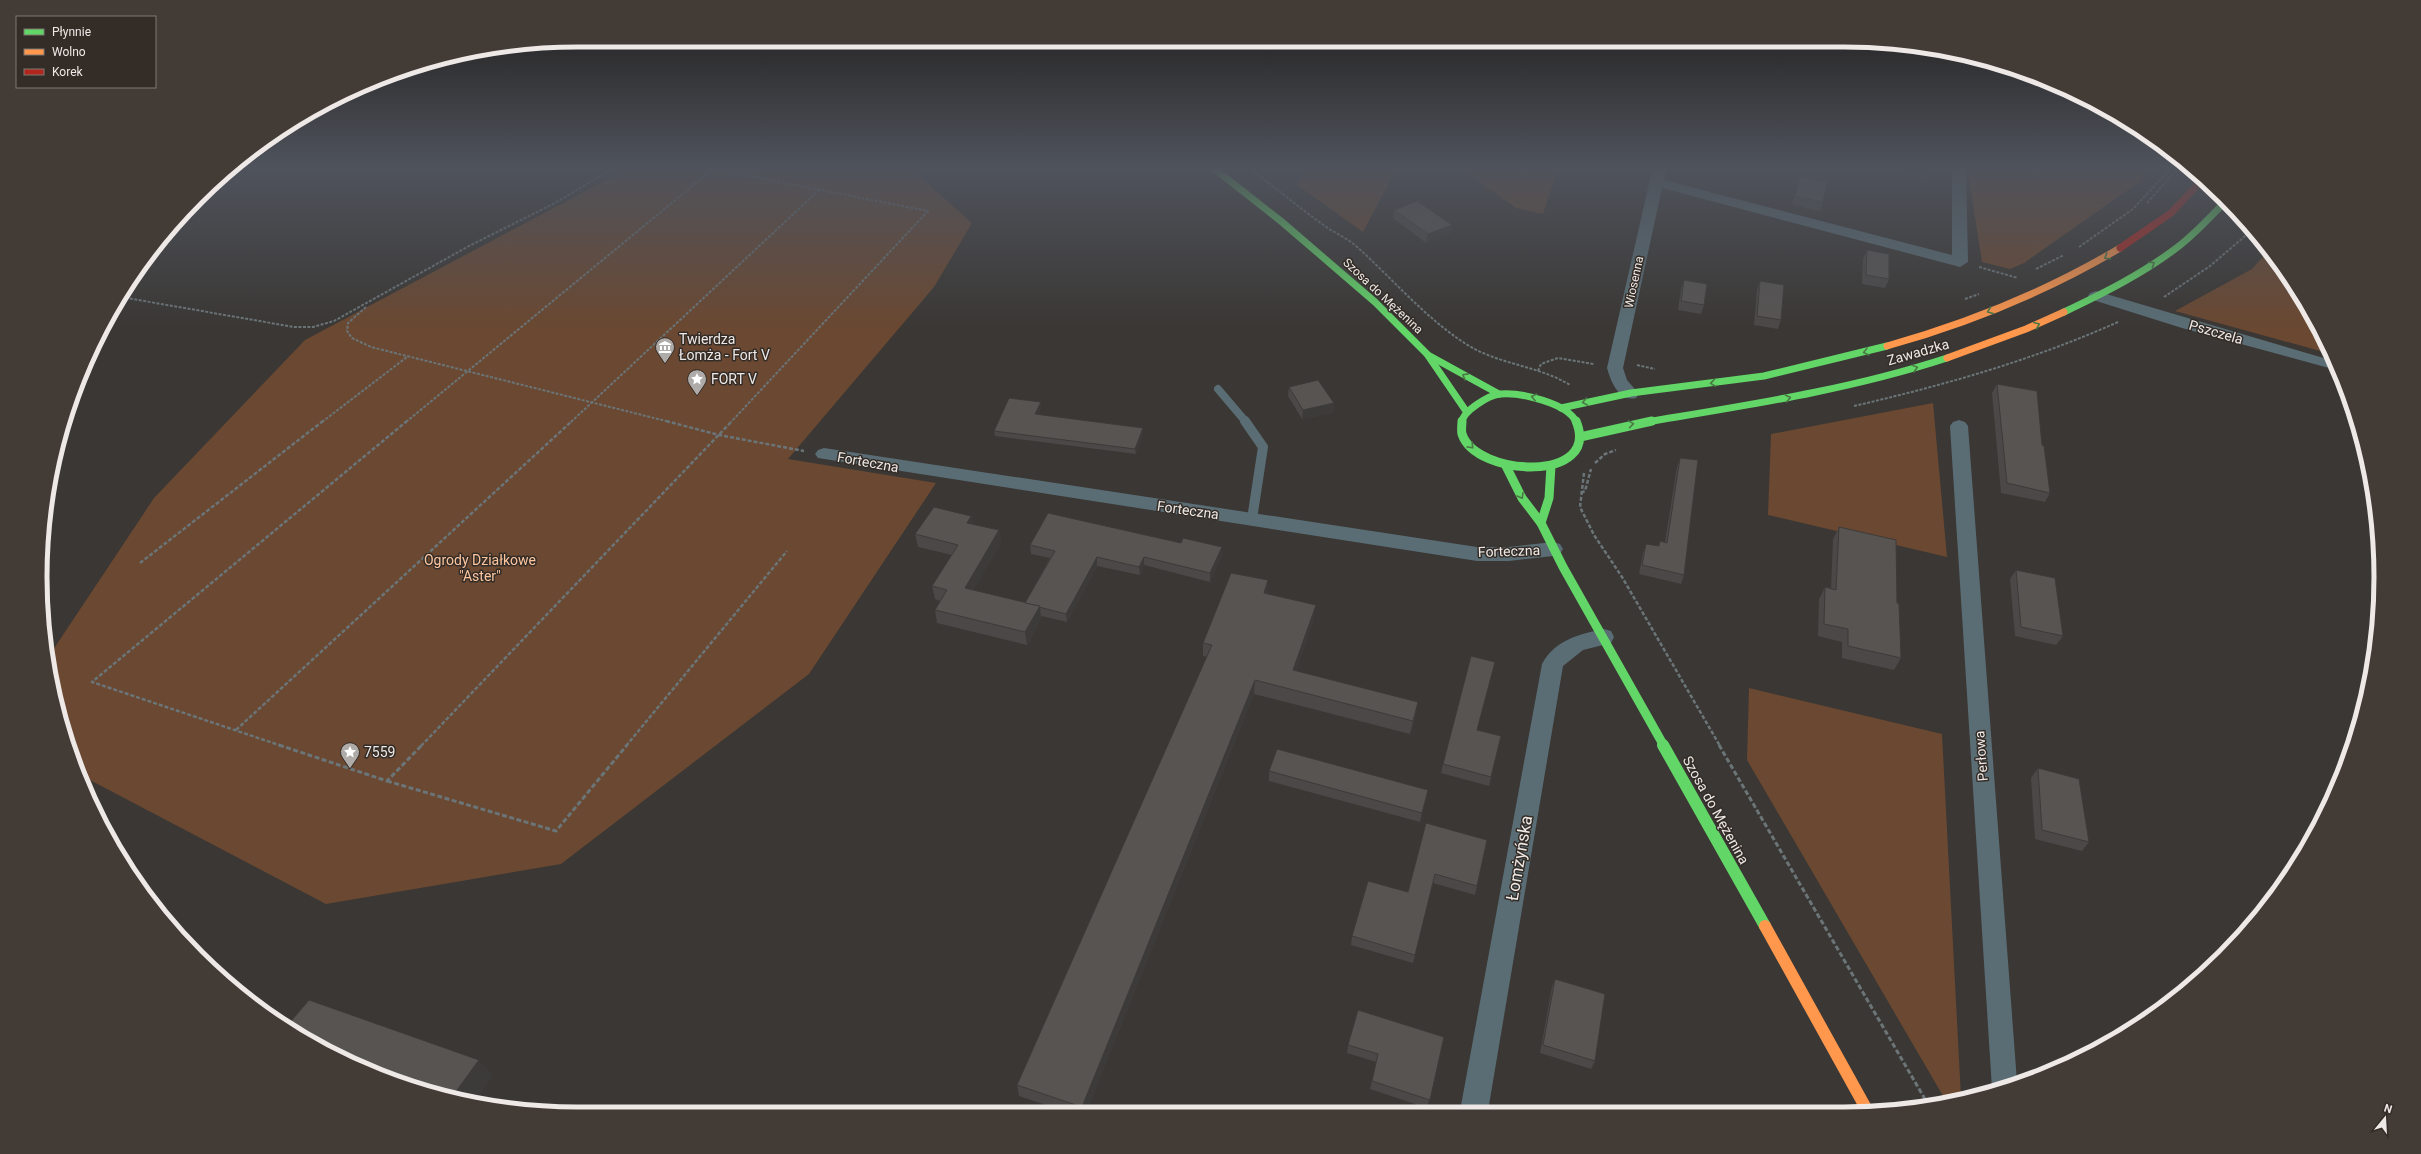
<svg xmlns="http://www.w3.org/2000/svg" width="2421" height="1154" font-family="Roboto,sans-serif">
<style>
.green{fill:#6a4831}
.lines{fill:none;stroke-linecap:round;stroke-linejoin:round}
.path-far2{stroke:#6b7578;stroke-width:2;stroke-dasharray:3 1.5;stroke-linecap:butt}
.path-far1{stroke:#6b7578;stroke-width:2.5;stroke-dasharray:4 2;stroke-linecap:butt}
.path{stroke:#6b7578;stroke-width:3;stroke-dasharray:5 2.5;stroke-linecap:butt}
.lane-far1{stroke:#5a6d74;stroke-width:8}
.lane{stroke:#5a6d74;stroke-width:10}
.street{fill:#5a6d74;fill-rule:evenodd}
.fast-far2{stroke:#63d668;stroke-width:7}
.fast-far1{stroke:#63d668;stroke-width:9}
.fast{stroke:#63d668;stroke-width:12}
.slow-far1{stroke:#ff974d;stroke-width:7}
.slow{stroke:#ff974d;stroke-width:12}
.jam{stroke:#b3261e;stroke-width:7}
.wall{fill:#4b4847}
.shaded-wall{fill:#3d3b39}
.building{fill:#575452;stroke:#3d3b39}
.oneway{stroke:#497844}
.labels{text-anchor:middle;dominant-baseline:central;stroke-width:3;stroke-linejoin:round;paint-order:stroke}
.far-street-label{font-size:12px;fill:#eee9e6;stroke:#332c27}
.street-label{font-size:14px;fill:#eee9e6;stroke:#332c27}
.poi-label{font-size:14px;fill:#eee9e6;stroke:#332c27;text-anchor:start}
.park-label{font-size:14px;fill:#fdc69f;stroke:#332c27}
.near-street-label{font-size:17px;fill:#eee9e6;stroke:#332c27}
.rim{fill:none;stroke:#eee9e6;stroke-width:5}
</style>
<rect width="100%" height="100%" fill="#3a3734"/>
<g class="green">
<path d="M 908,166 L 972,223 L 934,287 L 788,459 L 936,483 L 809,674 L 561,864 L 326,904 L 86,778 L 68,749 L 47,659 L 154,498 L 305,340 L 631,167 Z"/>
<path d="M 1309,166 L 1398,166 L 1363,232 L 1297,185 Z"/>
<path d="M 1457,166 L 1559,166 L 1543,214 L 1516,208 Z"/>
<path d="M 1967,166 L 2148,166 L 2142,180 L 2024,263 L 2010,269 L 1982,262 Z"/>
<path d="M 2268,251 L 2291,279 L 2331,354 L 2175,311 L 2252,269 Z"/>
<path d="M 1933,403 L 1947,557 L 1768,515 L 1771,434 Z"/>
<path d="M 1749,688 L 1942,734 L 1961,1097 L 1946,1101 L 1747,760 Z"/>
</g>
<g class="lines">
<g class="path-far2">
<path d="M 1247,166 C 1274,187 1301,209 1329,229 C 1338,234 1347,239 1355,245 C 1392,278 1424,317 1466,344 C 1499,365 1537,365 1570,385"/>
<path d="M 2147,203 L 2180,166"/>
<path d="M 2079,247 L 2133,209 L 2173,166"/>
<path d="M 1979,267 L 2018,278"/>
<path d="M 2036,269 L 2064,255"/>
<path d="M 121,297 L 294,327 L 313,327 L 334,321 L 469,246 L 555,203 L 617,166"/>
<path d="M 2164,297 L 2210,266 L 2251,231"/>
<path d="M 1965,299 L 1979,294"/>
<path d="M 366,307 L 348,323 L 347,331 L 352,338 L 371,347 L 670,422"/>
<path d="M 1637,365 L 1655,369"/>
<path d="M 1538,371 L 1541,364 L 1558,358 L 1594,364"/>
<path d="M 1854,406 C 1945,385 2033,360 2118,322"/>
<path d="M 322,422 L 407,357"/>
<path d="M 406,422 L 713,169 L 928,211 L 731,422"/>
<path d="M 571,422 L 819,190"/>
</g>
<g class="path-far1">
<path d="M 666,421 L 719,435 L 804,451"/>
<path d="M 1595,463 L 1605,454 L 1616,450"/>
<path d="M 1584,473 L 1580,507 L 1594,535 L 1622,577 L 1720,746"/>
<path d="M 1581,493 L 1585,491 L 1591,469"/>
<path d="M 140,563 L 323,421"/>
<path d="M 236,730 L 572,421"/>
<path d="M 282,746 L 92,682 L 407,421"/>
<path d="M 421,746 L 732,421"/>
<path d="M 626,746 L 787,551"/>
</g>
<g class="path">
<path d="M 279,745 L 387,781 L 422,745"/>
<path d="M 1719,745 L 1929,1106"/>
<path d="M 387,781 L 556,831 L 627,745"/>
</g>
<path class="lane-far1" d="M 1218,389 L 1246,422"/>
<path class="lane" d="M 1245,421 L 1263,447 L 1252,519"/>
<g class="street">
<path d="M 1653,166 L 1667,166 L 1664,180 L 1952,255 L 1952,166 L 1966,166 L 1968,262 L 1960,267 L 1662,188 L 1623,368 L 1627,380 L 1639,394 L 1636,398 C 1619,402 1611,382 1607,368 Z"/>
<path d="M 2096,291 L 2334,361 L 2340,371 L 2182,328 L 2090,299 L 2088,296 L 2090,293 Z"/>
<path d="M 1959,420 L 1965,422 L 1968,426 L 2017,1082 L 1992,1089 L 1950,426 L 1953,422 Z"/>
<path d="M 824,448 L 1477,547 L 1509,547 L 1553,542 L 1560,544 L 1563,549 L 1560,554 L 1553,556 L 1509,561 L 1477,561 L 818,458 L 815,454 L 818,450 Z"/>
<path d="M 1604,629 L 1611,631 L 1614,637 L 1611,643 L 1583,650 L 1563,666 L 1488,1111 L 1460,1111 L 1542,664 C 1555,640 1579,634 1604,629 Z"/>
</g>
<g class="fast-far2">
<path d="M 1211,166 L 1282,222 L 1375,302 L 1427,354 L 1466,411"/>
<path d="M 2064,312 C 2104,293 2144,273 2179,246 C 2196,233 2211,216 2226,201"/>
<path d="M 1428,355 L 1499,394"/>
<path d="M 1561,408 L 1631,393 L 1764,376 L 1887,346"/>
<path d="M 1462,422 C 1463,411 1489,395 1500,394 C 1519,392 1568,403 1576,422"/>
<path d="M 1647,422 C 1748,405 1849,390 1947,358"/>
</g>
<g class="fast-far1">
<path d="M 1462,421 C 1462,425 1461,430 1462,434 C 1476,477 1602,483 1576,421"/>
<path d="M 1580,437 L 1652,421"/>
<path d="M 1506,466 L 1522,498 L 1541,523 L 1563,567 L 1664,746"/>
<path d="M 1541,523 L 1549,498 L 1551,466"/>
</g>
<path class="fast" d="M 1663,745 L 1765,926"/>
<g class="slow-far1">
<path d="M 1887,346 C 1969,323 2046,292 2120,248"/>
<path d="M 1947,358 L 2026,329 L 2064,312"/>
</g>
<path class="slow" d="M 1765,926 L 1867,1110"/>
<path class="jam" d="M 2120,248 L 2171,213 L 2202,180"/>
</g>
<g class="wall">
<path d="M 1588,166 L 1611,166 L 1610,170 Z"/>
<path d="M 1699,166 L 1729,166 L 1727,176 L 1699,172 Z"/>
<path d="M 1889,166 L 1928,166 L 1928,171 L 1925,178 L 1889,172 Z"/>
<path d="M 1800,176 L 1823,202 L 1820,211 L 1792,205 L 1797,185 Z"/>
<path d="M 1394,210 L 1452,225 L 1450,234 L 1426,243 L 1393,218 Z"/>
<path d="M 1867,250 L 1889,279 L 1885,288 L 1862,284 L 1863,259 Z"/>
<path d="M 1684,280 L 1704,305 L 1701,314 L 1678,310 L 1681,289 Z"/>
<path d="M 1760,281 L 1781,320 L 1778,329 L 1754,325 L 1757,290 Z"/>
<path d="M 1997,384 L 2042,445 L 2050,493 L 2045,502 L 2001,493 L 1992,393 Z"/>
<path d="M 1289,387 L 1334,403 L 1333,413 L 1302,419 L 1288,396 Z"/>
<path d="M 1041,402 L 1041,407 L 1038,415 L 1143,432 L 1136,454 L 995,436 L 994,431 Z"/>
<path d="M 1680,458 L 1684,575 L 1681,584 L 1639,574 L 1643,553 L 1646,544 L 1658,546 L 1660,541 L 1665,542 L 1677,467 Z"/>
<path d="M 971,516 L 973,524 L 999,530 L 1001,543 L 973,590 L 1025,603 L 1050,558 L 1031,554 L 1030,545 L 1222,556 L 1210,582 L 1144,565 L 1140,575 L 1097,566 L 1067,622 L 1041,616 L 1041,619 L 1027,645 L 937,623 L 935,610 L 940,601 L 935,599 L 932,586 L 952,555 L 918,547 L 915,534 Z"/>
<path d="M 1839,527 L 1897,603 L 1901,658 L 1894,670 L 1842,658 L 1842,642 L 1818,636 L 1819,599 L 1825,587 L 1831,588 L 1833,539 Z"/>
<path d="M 2016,570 L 2063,636 L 2056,645 L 2015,636 L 2010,579 Z"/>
<path d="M 1268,594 L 1314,618 L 1296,671 L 1416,715 L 1410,734 L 1254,694 L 1086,1112 L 1067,1112 L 1019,1096 L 1017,1085 L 1207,657 L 1203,656 L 1203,643 Z"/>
<path d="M 1477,730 L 1501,736 L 1489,786 L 1441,773 L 1443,764 Z"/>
<path d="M 2038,768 L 2089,842 L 2082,851 L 2035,839 L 2031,778 Z"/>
<path d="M 1269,771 L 1428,790 L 1420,822 L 1269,781 Z"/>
<path d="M 1426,823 L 1477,886 L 1475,895 L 1433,883 L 1413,963 L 1351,945 L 1352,936 L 1408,892 Z"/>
<path d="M 1555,979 L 1595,1061 L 1591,1069 L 1540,1053 L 1552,987 Z"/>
<path d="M 1444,1037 L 1427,1108 L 1370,1089 L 1376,1062 L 1347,1053 L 1348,1045 Z"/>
</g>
<g class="shaded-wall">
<path d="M 1452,225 L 1450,234 L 1426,243 L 1428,234 Z"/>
<path d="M 1041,402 L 1041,407 L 1036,419 L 1035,414 Z"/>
<path d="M 1334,403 L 1333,413 L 1302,419 L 1303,410 Z"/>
<path d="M 1143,428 L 1143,432 L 1136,454 L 1135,449 Z"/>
<path d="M 971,516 L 974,529 L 967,523 Z"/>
<path d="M 999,530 L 1001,543 L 967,601 L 965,588 Z"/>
<path d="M 1222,547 L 1222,556 L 1210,582 L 1210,573 Z"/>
<path d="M 1097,557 L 1097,566 L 1067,622 L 1066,614 Z"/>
<path d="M 1144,557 L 1144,565 L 1140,575 L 1139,567 Z"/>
<path d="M 1268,580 L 1268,594 L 1264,593 Z"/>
<path d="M 1316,605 L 1314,618 L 1292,683 L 1293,670 Z"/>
<path d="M 1040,606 L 1041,619 L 1027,645 L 1025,632 Z"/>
<path d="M 1255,680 L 1254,694 L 1086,1112 L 1082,1112 L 1082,1107 Z"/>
<path d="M 1418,702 L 1416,715 L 1410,734 L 1413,721 Z"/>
<path d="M 1428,790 L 1426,799 L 1420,822 L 1422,813 Z"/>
<path d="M 91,803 L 96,808 L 94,810 L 91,804 Z"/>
<path d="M 479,1060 L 493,1075 L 473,1104 L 452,1097 Z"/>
</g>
<g class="building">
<path d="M 1700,166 L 1729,166 L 1728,172 L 1700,167 Z"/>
<path d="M 1900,166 L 1928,166 L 1928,171 Z"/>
<path d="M 1800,176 L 1827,182 L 1823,202 L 1795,197 Z"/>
<path d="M 1417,201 L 1452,225 L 1428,234 L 1394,210 Z"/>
<path d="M 1867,250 L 1889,254 L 1889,279 L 1866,275 Z"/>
<path d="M 1684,280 L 1707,284 L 1704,305 L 1681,301 Z"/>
<path d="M 1760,281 L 1784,285 L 1781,320 L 1757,316 Z"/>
<path d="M 1318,380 L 1334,403 L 1303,410 L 1289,387 Z"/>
<path d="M 1997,384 L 2037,391 L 2042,445 L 2044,446 L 2050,493 L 2007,483 Z"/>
<path d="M 1009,398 L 1041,402 L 1035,414 L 1143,428 L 1135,449 L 994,431 Z"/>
<path d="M 1680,458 L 1698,460 L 1684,575 L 1642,565 L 1646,544 L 1659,546 L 1660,541 L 1667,543 Z"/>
<path d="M 934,507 L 971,516 L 967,523 L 999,530 L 965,588 L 1040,606 L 1025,632 L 935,610 L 947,590 L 932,586 L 958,545 L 915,534 Z"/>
<path d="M 1048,513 L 1181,543 L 1183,538 L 1222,547 L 1210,573 L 1144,557 L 1139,567 L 1097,557 L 1066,614 L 1039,607 L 1040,606 L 1025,603 L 1055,551 L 1030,545 Z"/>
<path d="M 1839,527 L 1896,540 L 1897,603 L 1899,604 L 1901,658 L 1848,646 L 1848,629 L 1824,624 L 1825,587 L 1836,590 Z"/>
<path d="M 2016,570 L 2055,578 L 2063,636 L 2021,627 Z"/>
<path d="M 1231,573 L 1268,580 L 1264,593 L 1316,605 L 1293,670 L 1418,702 L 1413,721 L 1255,680 L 1082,1107 L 1017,1085 L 1212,645 L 1203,643 Z"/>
<path d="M 1471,656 L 1495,662 L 1477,730 L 1501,736 L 1491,777 L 1443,764 Z"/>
<path d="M 1277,749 L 1428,790 L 1422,813 L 1269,771 Z"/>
<path d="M 2038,768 L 2079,779 L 2089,842 L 2042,830 Z"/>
<path d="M 1426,823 L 1487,840 L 1477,886 L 1435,874 L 1415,955 L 1352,936 L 1368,881 L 1408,892 Z"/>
<path d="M 1555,979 L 1605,994 L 1595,1061 L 1543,1045 Z"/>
<path d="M 309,1000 L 479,1060 L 452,1097 L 371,1073 L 286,1027 Z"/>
<path d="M 1358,1010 L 1444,1037 L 1430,1100 L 1372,1081 L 1378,1054 L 1348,1045 Z"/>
<path d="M 1252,1108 L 1267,1112 L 1251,1112 Z"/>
</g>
<defs><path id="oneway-chevron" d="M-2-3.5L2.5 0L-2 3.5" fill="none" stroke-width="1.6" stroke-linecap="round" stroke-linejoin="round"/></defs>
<g class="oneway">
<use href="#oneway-chevron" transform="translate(2107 257) rotate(148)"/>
<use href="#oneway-chevron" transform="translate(2152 264) rotate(-35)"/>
<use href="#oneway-chevron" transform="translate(1990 311) rotate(159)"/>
<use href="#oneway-chevron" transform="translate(2037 325) rotate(-22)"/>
<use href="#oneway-chevron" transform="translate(1866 352) rotate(166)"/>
<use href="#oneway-chevron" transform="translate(1915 368) rotate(-15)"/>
<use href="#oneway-chevron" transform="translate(1465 376) rotate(-151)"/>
<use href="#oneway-chevron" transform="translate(1713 383) rotate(172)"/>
<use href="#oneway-chevron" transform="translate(1534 397) rotate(-167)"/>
<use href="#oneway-chevron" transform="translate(1788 398) rotate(-12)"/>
<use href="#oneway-chevron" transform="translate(1585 402) rotate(170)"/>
<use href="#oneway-chevron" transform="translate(1631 424) rotate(-9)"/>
<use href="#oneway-chevron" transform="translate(1471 446) rotate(47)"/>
<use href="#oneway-chevron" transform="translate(1521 496) rotate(60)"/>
</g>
<linearGradient id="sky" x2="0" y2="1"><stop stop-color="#201e1d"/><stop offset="0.51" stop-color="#4f535c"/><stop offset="1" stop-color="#4f535c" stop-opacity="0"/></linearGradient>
<rect width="2421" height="328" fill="url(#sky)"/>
<defs>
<g id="museum-pin" transform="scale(1)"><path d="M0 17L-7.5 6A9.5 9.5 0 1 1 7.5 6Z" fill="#afaba8" stroke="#332c27"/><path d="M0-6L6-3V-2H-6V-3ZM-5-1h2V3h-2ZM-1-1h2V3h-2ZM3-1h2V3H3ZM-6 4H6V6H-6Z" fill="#fff"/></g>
<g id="sight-pin" transform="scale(1)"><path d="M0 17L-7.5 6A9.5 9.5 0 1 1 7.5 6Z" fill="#afaba8" stroke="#332c27"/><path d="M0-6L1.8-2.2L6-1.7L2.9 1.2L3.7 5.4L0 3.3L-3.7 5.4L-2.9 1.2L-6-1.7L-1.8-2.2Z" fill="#fff"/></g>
</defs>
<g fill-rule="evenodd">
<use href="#museum-pin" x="665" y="347"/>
<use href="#sight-pin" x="697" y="379"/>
<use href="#sight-pin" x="350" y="752"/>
</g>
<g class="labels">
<g class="far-street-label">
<text transform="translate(1634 282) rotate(-78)">Wiosenna</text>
<text transform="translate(1383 296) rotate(43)">Szosa do Mężenina</text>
</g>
<g class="street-label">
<text transform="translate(2216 332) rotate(16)">Pszczela</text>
<text transform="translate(1918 352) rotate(-16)">Zawadzka</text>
<text transform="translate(868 462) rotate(10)">Forteczna</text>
<text transform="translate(1188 510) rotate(8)">Forteczna</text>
<text transform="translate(1509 551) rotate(-2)">Forteczna</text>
<text transform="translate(1981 756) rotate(-94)">Perłowa</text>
<text transform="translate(1716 810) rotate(61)">Szosa do Mężenina</text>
</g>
<g class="poi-label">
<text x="679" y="339">Twierdza<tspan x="679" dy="16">Łomża - Fort V</tspan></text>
<text x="711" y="379">FORT V</text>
<text x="364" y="752">7559</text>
</g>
<g class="park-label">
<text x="480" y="560">Ogrody Działkowe<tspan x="480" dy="16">"Aster"</tspan></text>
</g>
<g class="near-street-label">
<text transform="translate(1519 858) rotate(-80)">Łomżyńska</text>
</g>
</g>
<path d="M0 0H2421V1154H0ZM577 47H1844A530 530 0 0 1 2374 577V577A530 530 0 0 1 1844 1107H577A530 530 0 0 1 47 577V577A530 530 0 0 1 577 47Z" fill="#423b36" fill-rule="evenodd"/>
<path class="rim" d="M577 47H1844A530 530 0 0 1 2374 577V577A530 530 0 0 1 1844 1107H577A530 530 0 0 1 47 577V577A530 530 0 0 1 577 47Z"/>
<rect x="16" y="16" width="140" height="72" fill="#332c27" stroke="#7e7873"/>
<rect x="24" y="29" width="20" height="6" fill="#63d668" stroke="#7e7873"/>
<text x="52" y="36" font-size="12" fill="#eee9e6">Płynnie</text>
<rect x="24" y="49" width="20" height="6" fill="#ff974d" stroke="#7e7873"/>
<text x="52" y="56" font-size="12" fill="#eee9e6">Wolno</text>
<rect x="24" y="69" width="20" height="6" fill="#b3261e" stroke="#7e7873"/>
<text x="52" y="76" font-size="12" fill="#eee9e6">Korek</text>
<g transform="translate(2385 1118) rotate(18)" stroke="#332c27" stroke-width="3" paint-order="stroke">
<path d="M0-3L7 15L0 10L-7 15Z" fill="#eee9e6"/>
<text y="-6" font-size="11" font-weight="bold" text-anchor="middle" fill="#eee9e6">N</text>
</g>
</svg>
